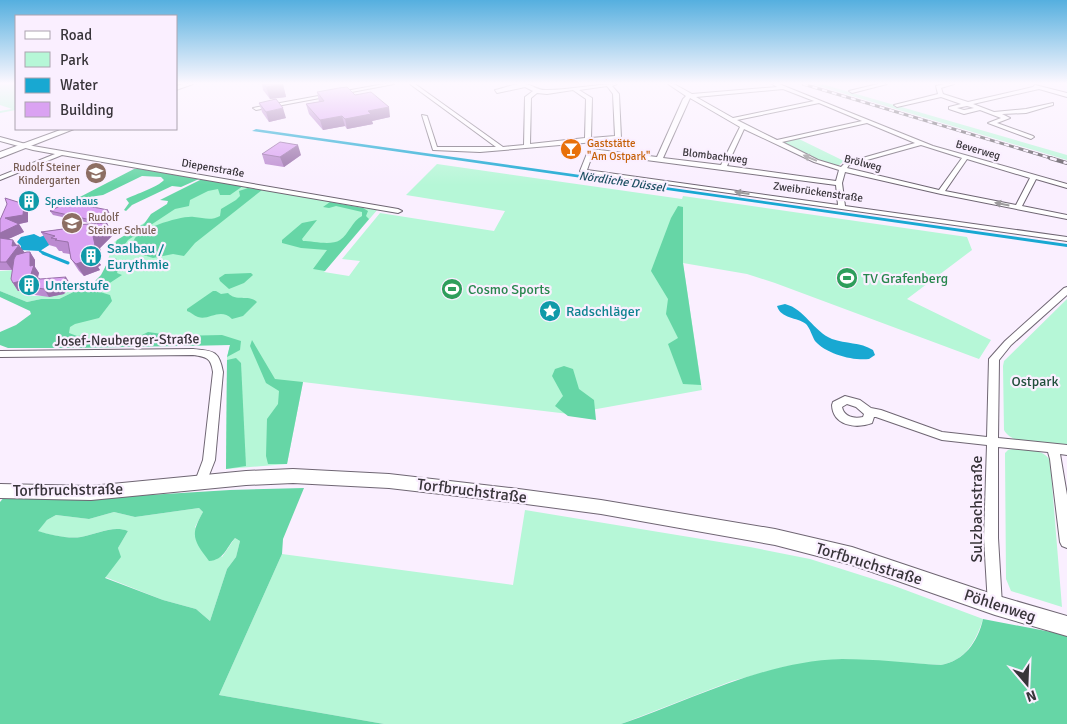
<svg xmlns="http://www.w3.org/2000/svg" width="1067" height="724" font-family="Signika,sans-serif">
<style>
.green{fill:#b6f7d7}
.forest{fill:#66d6a6;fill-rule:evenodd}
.water{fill:#18a8d2}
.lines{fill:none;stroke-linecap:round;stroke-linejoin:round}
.stream-far1{stroke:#18a8d2;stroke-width:2.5}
.stream{stroke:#18a8d2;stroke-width:3}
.minor-casing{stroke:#6f6673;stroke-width:2}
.secondary-casing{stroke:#6f6673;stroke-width:2}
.minor{fill:#fff;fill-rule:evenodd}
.secondary{fill:#fff;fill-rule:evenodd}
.rail-far1-casing{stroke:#5a545c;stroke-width:3}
.rail-casing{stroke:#5a545c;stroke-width:4}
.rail-far1{stroke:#faefff;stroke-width:2;stroke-dasharray:5;stroke-linecap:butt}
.rail{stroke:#faefff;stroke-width:2.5;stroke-dasharray:7;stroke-linecap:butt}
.wall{fill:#bb8bd0}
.shaded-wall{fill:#9971a9}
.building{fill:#daa2f2;stroke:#9971a9}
.oneway{fill:#9c9a9c}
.labels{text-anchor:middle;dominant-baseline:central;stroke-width:4.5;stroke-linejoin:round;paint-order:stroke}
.far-food-label{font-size:11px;fill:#c56008;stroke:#faefff;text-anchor:start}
.far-street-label{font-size:11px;fill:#38343a;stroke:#faefff}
.far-education-label{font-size:11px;fill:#785e54;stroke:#faefff;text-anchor:end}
.far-culture-label{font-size:11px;fill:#0d838f;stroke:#faefff;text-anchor:start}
.far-water-label{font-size:12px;font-style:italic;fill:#1c4f62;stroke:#faefff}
.culture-label{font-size:14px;fill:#0d838f;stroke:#faefff;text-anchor:start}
.leisure-label{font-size:14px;fill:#27864d;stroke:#faefff;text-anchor:start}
.street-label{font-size:14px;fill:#38343a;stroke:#faefff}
.park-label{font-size:14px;fill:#204f3b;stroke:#faefff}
.near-street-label{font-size:16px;fill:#38343a;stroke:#faefff}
</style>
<rect width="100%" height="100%" fill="#faefff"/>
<g class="green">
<path d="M 0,84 L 16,84 L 16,110 L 0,113 L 0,111 L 12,109 L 0,105 Z"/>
<path d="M 812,84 L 822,84 L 846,91 L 1067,155 L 1067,160 Z"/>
<path d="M 797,138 L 844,161 L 838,166 L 817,160 L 782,142 Z"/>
<path d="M 437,164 L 682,199 L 683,196 L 967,237 L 972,250 L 907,299 L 991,340 L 979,359 L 775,283 L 747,274 L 683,263 L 702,390 L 569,414 L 303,382 L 287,464 L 226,469 L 227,357 L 230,345 L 8,348 L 98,288 L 114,242 L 210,181 L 378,209 L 324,272 L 349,276 L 360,261 L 342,259 L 380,213 L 494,231 L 505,211 L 406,195 Z"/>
<path d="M 16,270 L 19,291 C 26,291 27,295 33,296 C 49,296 61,295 76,289 L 76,285 L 88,285 L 59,299 L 41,299 L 27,302 L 0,291 L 0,271 Z"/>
<path d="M 1067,299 L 1067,447 C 1050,445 1012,446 1004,430 L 1003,366 L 1004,361 Z"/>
<path d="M 1013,449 C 1026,450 1042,448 1050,460 L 1062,607 L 1011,591 L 1006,579 L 1005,453 L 1008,450 Z"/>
<path d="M 199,508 L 203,512 L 195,527 L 222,557 L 235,538 L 240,541 L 236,557 L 227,569 L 210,621 L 196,609 L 163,600 L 105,577 L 120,557 L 118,548 L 128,531 C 112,525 97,534 81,537 C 67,539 50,535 37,531 L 47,520 L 56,515 L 89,519 L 114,512 L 135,517 Z"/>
<path d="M 525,510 L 750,547 L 810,559 L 892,585 L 983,619 L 982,622 C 975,643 964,661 941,665 L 841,659 L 788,666 L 732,681 L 621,724 L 384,724 L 219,695 L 282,554 L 513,585 Z"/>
</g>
<g class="forest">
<path d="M 134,169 L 140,169 L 199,179 L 181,187 L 172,186 L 132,205 L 126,211 L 124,210 L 129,203 L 126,199 C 136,194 158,187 164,180 L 161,177 L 142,176 L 103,195 L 76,199 Z"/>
<path d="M 202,179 L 243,186 L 230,195 L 220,195 L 218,189 L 208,191 L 190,200 L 189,206 L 175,209 L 128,240 L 118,254 L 111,253 L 117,240 L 144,224 L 151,214 L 167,204 L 168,201 L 160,200 Z"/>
<path d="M 248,188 L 262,190 L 195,243 L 184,256 L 173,254 L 153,258 L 134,252 C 133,248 132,244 134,240 C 138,229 182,215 194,217 C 204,218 211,221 220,216 L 221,209 L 236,200 L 240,196 L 239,191 Z"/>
<path d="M 330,202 L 363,208 L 368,211 L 366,216 L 369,219 L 325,271 L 313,269 L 327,250 L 301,248 L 282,243 L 282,240 L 302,223 L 317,220 L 302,239 L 303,241 C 313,241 331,246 340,240 C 349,234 352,221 362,216 L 362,212 L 336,206 L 329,208 L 323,207 Z"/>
<path d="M 678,206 L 683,207 L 683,263 L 701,385 L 683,384 L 668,344 L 678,338 L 666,314 L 668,299 L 651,271 L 671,218 Z"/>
<path d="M 110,258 L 116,258 L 119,268 L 117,273 L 122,275 L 99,290 L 100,292 L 110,295 L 112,301 L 99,318 L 75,324 L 70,327 L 69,333 L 77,336 L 89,335 L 73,348 L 8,348 L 0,345 L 0,332 L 16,325 L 31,314 L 30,311 L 0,297 L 0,291 L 27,302 L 41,299 L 59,299 L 94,282 L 101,275 Z"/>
<path d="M 251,273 L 253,275 L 244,283 L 229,289 L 220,281 L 219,278 L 225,274 Z"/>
<path d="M 213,291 L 216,291 L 221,294 L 228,293 C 236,302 249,294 257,302 L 243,316 L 232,319 C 220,307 209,321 198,317 C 194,316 191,312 187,311 L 187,309 Z"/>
<path d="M 148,332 L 176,336 L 222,335 L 241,341 L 240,350 L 227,357 L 230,345 L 75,348 L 91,340 L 140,336 Z"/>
<path d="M 252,340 L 275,379 L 303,382 L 287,464 L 268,464 L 266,456 L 267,419 L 278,404 L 279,391 L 266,383 L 250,346 Z"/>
<path d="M 236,358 L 241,363 L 246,466 L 226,469 L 227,360 Z"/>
<path d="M 564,366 L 573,369 L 579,389 L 594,400 L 596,420 L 568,416 L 555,406 L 563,396 L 552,376 L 555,369 Z"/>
<path d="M 304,488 L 283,539 L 282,554 L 219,695 L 384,724 L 0,724 L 0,502 L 6,495 L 116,497 L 230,490 ZM 199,508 L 203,512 C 190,535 193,540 209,561 C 224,560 226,548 235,538 L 240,541 L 236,557 L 227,569 L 210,621 L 196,609 L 163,600 L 105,578 L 121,557 L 118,548 L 128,531 C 113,525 97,534 81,537 C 68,539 51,535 38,531 L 47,520 L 56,515 L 89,519 L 114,512 L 135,517 Z"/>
<path d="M 983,619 L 1067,635 L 1067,724 L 621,724 C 693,700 763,661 842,659 C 875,659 908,663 941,665 C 964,661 978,642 983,619 Z"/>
</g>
<g class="water">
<path d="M 256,129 L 1067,244 L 1067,247 L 252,131 Z"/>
<path d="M 34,234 L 40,237 L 48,234 L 57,240 L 40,251 L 21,250 L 21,246 L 17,242 L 21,237 Z"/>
<path d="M 785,304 C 805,309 813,331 832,339 C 846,344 860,342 873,350 L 875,355 L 869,359 C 853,361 826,354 815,341 C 812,336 810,328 806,324 C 797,317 781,319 777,306 Z"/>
</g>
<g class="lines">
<path class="stream-far1" d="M 40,251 L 45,254"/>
<path class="stream" d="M 43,253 L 68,263"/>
<g class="minor-casing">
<g id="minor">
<path d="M 384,84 L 394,84 L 256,110 L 253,108 Z"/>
<path d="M 410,84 L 415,84 L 503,147 L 524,145 L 525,97 L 533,91 L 525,87 L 497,93 L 495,90 C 504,88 517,83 525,84 C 533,85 538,91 547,90 C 571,90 594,84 617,84 L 612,86 L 619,94 L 621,138 L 618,140 L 480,152 L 433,150 L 422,115 L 427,116 L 437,147 L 496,147 ZM 607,86 L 613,94 L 615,136 L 591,138 L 592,98 L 579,90 ZM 573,90 L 586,99 L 585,138 L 530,144 L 531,98 L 537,93 L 547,94 Z"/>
<path d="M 668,84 L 674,84 L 692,94 L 777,87 L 772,84 L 779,84 L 933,146 L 1067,184 L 1067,188 L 1036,179 L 1022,206 L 1067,215 L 1067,219 L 941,194 L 845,172 L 842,183 L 845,206 L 1067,237 L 1067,241 L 581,172 L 580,171 L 588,151 L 591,149 L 657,157 L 683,99 L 686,96 ZM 783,89 L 814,101 L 733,118 L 696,97 ZM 690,98 L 740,127 L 721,165 L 663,158 ZM 819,103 L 862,121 L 777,140 L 737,120 ZM 867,123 L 915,143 L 845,163 L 841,167 L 818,160 L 782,142 ZM 744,129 L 814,162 L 839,170 L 836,181 L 727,166 ZM 921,145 L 962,158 L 939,190 L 847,168 L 849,165 ZM 593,153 L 836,185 L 838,205 L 587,170 ZM 967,159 L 1030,178 L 1016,205 L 945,191 Z"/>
<path d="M 878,84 L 887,84 L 852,93 L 849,91 Z"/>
<path d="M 945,84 L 954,84 L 941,88 L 943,94 L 968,102 L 1033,87 L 1035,85 L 1067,93 L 1067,97 L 1039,89 L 973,104 L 994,112 L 1026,109 L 1053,103 L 1053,105 L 1026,113 L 1002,114 L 1010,118 L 997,123 L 1033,136 L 1034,137 L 1031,139 L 988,123 L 1001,118 L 980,110 L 964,114 L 949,109 L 949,107 L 961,104 L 941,97 L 897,107 L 894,105 L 938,94 L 936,86 ZM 967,106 L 974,108 L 964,110 L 957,108 Z"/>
<path d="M 0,137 L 33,146 L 398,209 L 402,211 L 398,213 L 62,155 L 0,180 L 0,176 L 55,154 L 33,150 L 0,141 Z"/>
<path d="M 1067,287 L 1067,295 L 1011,345 L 999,360 L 998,438 L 1067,445 L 1067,455 L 1060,454 L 1067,495 L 1067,548 L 1062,546 L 1060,542 L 1050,459 L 1048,452 L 998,447 L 998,538 L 1002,605 L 1000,610 L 995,612 L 990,610 L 988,605 L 984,538 L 987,445 L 942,440 L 876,417 L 874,417 L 872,423 C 856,429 833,426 832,405 L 833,402 L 845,396 L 860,400 L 871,408 L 881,410 L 942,432 L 987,437 L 989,359 L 1005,341 L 1064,288 ZM 847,404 L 856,407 L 864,414 L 863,417 C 854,419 844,417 842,407 Z"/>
<path d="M 193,349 C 213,351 219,350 223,372 L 215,460 L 204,488 L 200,489 L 196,488 L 194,484 L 203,460 L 213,372 C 211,358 207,357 193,355 L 0,357 L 0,351 Z"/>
</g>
</g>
<g class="secondary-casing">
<g id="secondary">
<path d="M 183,84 L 193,84 L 176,90 L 176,86 Z"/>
<path d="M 63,129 L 74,129 L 0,158 L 0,152 Z"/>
<path d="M 293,469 L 389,474 L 511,488 L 601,500 L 775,529 L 852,547 L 995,595 L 1067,616 L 1067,636 L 995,615 L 852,565 L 775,545 L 601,514 L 511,502 L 389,488 L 293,483 L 246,485 L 91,500 L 0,498 L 0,484 L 91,486 L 246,471 Z"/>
</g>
</g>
<use href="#minor" class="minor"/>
<use href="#secondary" class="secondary"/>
<g class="rail-far1-casing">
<path id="rail-far1" d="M 803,84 L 1054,159"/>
</g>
<g class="rail-casing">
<path id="rail" d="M 1050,158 L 1067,163"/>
</g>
<use href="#rail-far1" class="rail-far1"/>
<use href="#rail" class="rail"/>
</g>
<g class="wall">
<path d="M 262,84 L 283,84 L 286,97 L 270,99 L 263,90 Z"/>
<path d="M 317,92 L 355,95 L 390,117 L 372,121 L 373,124 L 347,129 L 345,126 L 323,130 L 309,114 L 306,104 L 319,102 Z"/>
<path d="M 259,103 L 286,118 L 269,122 L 262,112 Z"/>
<path d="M 262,154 L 301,155 L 284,167 L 265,164 Z"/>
<path d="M 50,211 L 110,214 L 94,224 L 53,215 Z"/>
<path d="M 28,212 L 28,222 L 19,224 L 24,232 L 8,239 L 17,245 L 25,253 L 30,252 L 35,260 L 35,267 L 39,273 L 38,278 L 40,279 L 71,285 L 64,294 L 49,297 L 28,294 L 24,290 L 18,291 L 13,283 L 12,270 L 0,270 L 0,220 Z"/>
<path d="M 107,223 L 113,235 L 100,248 L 102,258 L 97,260 L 101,265 L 98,267 L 100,270 L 84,276 L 79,271 L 71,259 L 70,254 L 63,253 L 62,251 L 59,251 L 56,247 L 49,245 L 41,232 Z"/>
</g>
<g class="shaded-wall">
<path d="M 283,84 L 286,97 L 270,99 L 266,87 Z"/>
<path d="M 389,107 L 390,117 L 372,121 L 373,124 L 347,129 L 345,119 L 368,111 Z"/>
<path d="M 283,108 L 286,118 L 269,122 L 266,112 Z"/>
<path d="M 342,116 L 345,126 L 323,130 L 320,120 Z"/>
<path d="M 298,145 L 301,155 L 284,167 L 280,157 Z"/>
<path d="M 24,204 L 28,212 L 28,222 L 19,224 L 24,232 L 0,243 L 0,233 L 5,218 Z"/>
<path d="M 108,210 L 110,214 L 94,224 L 91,220 Z"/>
<path d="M 107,223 L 113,235 L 100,248 L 102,258 L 97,260 L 101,265 L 98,267 L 100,270 L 84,276 L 76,264 L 88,248 L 93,236 Z"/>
<path d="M 13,240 L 18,247 L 19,245 L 25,253 L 12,270 L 6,262 Z"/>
<path d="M 30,252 L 35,260 L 35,267 L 39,273 L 36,282 L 31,274 L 30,266 Z"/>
<path d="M 66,277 L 71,285 L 64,294 L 49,297 L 44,289 Z"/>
<path d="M 24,280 L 22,286 L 24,290 L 18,291 L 13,283 Z"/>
</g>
<g class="building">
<path d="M 264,84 L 283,84 L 266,87 Z"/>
<path d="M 347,87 L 355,95 L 371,92 L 389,107 L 368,111 L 371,114 L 345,119 L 342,116 L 320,120 L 306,104 L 324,101 L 317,92 L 339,88 Z"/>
<path d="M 276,99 L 283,108 L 266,112 L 259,103 Z"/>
<path d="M 280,142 L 298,145 L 280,157 L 262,154 Z"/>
<path d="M 5,198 L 24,204 L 23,215 L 5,218 L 19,224 L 0,233 L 0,220 L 7,204 Z"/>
<path d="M 68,202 L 108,210 L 91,220 L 50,211 Z"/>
<path d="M 107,223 L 93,236 L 95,245 L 88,248 L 94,253 L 90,255 L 93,258 L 76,264 L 71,259 L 68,242 L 55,240 L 57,239 L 51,238 L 55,236 L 41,232 L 63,229 L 73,225 Z"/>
<path d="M 0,238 L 13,240 L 12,246 L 19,245 L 6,262 L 0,262 Z"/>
<path d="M 27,252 L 30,252 L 30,266 L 34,265 L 31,274 L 40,279 L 66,277 L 58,286 L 44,289 L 22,286 L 24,280 L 13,283 L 11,279 L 14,259 L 16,255 Z"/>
</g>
<defs><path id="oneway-solid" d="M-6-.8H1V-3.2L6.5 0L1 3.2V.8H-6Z" transform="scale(1.25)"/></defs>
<g class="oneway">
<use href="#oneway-solid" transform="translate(810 158) rotate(-157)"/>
<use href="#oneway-solid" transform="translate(742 193) rotate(-172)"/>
<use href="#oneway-solid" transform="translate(1002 204) rotate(-169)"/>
</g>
<linearGradient id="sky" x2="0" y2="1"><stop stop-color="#55afdf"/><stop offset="0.45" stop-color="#fdf8ff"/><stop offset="1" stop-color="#fdf8ff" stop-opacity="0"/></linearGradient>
<rect width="1067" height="185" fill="url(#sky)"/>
<defs>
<g id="bar-disc" transform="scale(1.125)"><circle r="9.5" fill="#e8710a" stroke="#faefff"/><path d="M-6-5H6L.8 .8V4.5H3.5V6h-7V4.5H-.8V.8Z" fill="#fff"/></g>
<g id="school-disc" transform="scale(1.125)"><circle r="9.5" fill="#8d6e63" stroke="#faefff"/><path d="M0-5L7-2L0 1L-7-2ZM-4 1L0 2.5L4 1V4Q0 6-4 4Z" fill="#fff"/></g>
<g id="building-disc" transform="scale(1.125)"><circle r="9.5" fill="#0f9aa8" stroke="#faefff"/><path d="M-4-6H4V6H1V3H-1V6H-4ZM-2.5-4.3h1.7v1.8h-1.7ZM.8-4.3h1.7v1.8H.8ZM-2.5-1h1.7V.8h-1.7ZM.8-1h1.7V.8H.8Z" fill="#fff"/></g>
<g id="stadium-disc" transform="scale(1.125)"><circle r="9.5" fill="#2e9e5b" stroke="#faefff"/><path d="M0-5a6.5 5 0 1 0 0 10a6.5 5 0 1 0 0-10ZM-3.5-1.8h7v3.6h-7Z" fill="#fff"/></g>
<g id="sight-disc" transform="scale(1.125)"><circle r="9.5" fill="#0f9aa8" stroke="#faefff"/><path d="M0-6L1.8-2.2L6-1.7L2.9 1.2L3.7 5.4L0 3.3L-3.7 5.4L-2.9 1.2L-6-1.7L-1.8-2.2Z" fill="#fff"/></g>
</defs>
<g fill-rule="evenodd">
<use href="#bar-disc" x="571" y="149"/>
<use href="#school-disc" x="96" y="173"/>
<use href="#building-disc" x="29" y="201"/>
<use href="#school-disc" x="72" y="223"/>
<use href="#building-disc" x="91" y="256"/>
<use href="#stadium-disc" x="847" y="278"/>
<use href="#building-disc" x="29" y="285"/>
<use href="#stadium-disc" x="452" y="289"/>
<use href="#sight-disc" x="550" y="311"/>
</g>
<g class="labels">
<g class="far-food-label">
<text x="587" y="143">Gaststätte<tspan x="587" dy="13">"Am Ostpark"</tspan></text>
</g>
<g class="far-street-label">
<text transform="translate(978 150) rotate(16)">Beverweg</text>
<text transform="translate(715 156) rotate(7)">Blombachweg</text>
<text transform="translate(863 163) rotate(14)">Brölweg</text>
<text transform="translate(213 168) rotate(10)">Diepenstraße</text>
<text transform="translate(818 192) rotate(8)">Zweibrückenstraße</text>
</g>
<g class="far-education-label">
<text x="80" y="167">Rudolf Steiner<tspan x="80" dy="13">Kindergarten</tspan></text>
<text x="88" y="217" text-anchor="start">Rudolf<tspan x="88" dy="13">Steiner Schule</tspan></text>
</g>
<g class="far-culture-label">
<text x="45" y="201">Speisehaus</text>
</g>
<g class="far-water-label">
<text transform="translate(622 182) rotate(8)">Nördliche Düssel</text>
</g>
<g class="culture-label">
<text x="107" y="248">Saalbau /<tspan x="107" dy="16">Eurythmie</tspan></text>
<text x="45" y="285">Unterstufe</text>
<text x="566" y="311">Radschläger</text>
</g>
<g class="leisure-label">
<text x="863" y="278">TV Grafenberg</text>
<text x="468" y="289">Cosmo Sports</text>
</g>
<g class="street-label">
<text transform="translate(127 340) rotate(-1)">Josef-Neuberger-Straße</text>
</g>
<g class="park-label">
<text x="1035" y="381">Ostpark</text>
</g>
<g class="near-street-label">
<text transform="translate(68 490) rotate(-1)">Torfbruchstraße</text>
<text transform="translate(472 491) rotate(7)">Torfbruchstraße</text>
<text transform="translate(977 509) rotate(-90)">Sulzbachstraße</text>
<text transform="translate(869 564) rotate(17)">Torfbruchstraße</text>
<text transform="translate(1000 606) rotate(18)">Pöhlenweg</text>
</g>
</g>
<rect x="15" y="15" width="162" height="115" fill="#faefff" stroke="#aca4b0"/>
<rect x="25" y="31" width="25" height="8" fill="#ffffff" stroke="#aca4b0"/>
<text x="60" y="40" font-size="15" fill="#38343a">Road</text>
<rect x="25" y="52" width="25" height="15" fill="#b6f7d7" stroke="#aca4b0"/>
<text x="60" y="65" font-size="15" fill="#38343a">Park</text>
<rect x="25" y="78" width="25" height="15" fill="#18a8d2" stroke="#aca4b0"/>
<text x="60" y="90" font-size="15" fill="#38343a">Water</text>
<rect x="25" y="102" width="25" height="15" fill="#daa2f2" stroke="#aca4b0"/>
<text x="60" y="115" font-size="15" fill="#38343a">Building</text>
<g transform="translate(1027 684) rotate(161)" stroke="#faefff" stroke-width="4" paint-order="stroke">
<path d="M0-4L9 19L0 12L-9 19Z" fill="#38343a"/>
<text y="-8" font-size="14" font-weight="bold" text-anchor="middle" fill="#38343a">N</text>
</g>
</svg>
